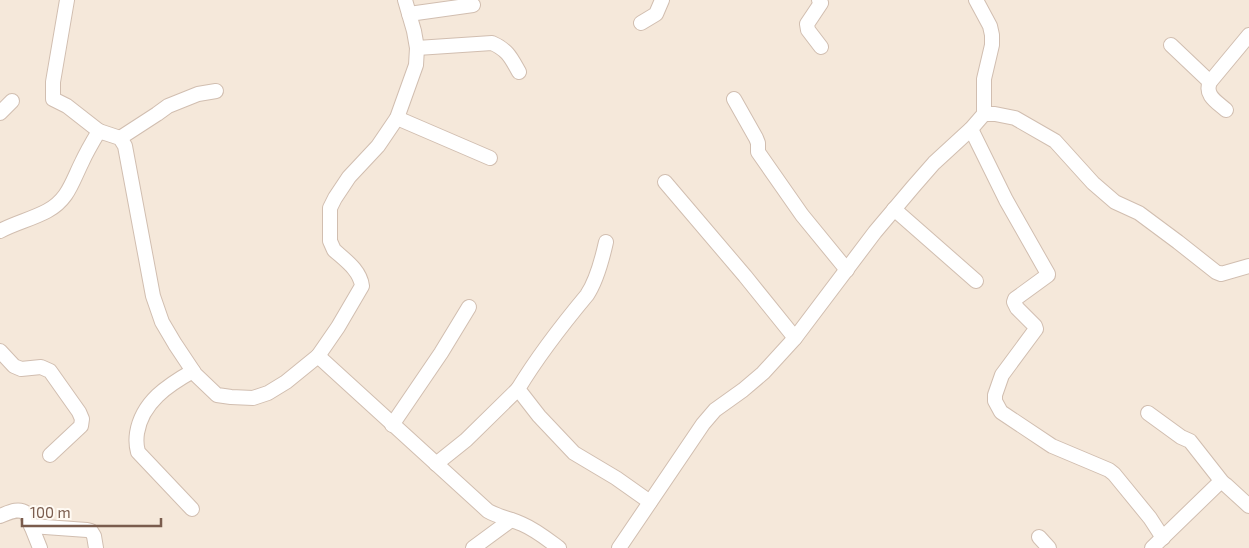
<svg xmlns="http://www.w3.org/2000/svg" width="1249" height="548" font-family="'Exo 2',sans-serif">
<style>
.residential{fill:#f5e8da}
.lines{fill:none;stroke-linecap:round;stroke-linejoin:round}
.minor-casing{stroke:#d1beb0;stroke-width:16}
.minor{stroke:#fff;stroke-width:14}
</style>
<rect width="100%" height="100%" fill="#fdf6ec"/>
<rect class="residential" x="0" y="0" width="1249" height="548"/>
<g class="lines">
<g class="minor-casing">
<g id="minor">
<path d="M 67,0 L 53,82 L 53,99 L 67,106 L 99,131"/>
<path d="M 819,0 L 821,3 L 807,24 L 808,30 L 821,47"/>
<path d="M 409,14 L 473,5"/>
<path d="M 641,23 L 656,14 L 662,0"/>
<path d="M 1171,45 L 1210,82"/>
<path d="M 417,48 L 492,43 C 508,50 511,58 519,72"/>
<path d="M 734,99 L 756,138 L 758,143 L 758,152 L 802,215 L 847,270"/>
<path d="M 1226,110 C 1217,102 1204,95 1210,82 L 1249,35"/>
<path d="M 0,113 L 12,101"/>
<path d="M 984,114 L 995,114 L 1015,118 L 1055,141 L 1093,183 L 1115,202 L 1139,213 L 1178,242 L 1216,272 L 1221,274 L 1249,266"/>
<path d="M 397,118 L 490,158"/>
<path d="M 971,129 L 1006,200 L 1048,274 L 1048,275 L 1015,299 L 1014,302 L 1017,308 L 1035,326 L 1036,329 L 1002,375 L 995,395 L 995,401 L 1001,412 L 1052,446 L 1109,470 L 1114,474 L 1150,518 L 1163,538"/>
<path d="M 120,138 L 157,114 L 168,106 L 198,94 L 216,91"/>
<path d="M 665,182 L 745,276 L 795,338"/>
<path d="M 894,209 L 976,281"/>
<path d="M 0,231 C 15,223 32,219 47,211 C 68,200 72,182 82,162 C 87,151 93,141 99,131 L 120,138 L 125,146 L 153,296 L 162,322 L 175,344 L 195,374 L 217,395 L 231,397 L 253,398 L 268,393 L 286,382 L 318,356 L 488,511 C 499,517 511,519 522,524 C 536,530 547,539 559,548"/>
<path d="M 606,242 C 602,260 597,280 587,295 C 562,325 538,356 518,389 L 539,416 L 574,453 L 616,478 L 650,502"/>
<path d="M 0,351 L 14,366 L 21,369 L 41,367 L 50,371 L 79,412 L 82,419 L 81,426 L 50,455"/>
<path d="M 318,356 L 338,327 L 362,286 C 360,270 345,260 334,250 L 330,241 L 330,208 L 335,198 L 349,177 L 378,146 L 397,118 L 416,65 L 417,48 L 414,31 L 405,0"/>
<path d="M 1148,413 L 1181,437 L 1190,441 L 1223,483"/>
<path d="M 392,425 L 441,353 L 469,307"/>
<path d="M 436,464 L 466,440 L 518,389"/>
<path d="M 192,509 L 138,452 C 136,445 136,440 137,433 C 142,402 168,385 193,371"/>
<path d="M 0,516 C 8,513 18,507 26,513 L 40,548"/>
<path d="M 31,526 L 87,530 L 91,531 L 94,536 L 96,548"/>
<path d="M 1039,537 L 1049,548"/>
<path d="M 473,548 L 511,520"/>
<path d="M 619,548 L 703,424 L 715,410 L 743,390 L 763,373 L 795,338 L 875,232 L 913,187 L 934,163 L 971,129 L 984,114 L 984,79 L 992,45 L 992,35 L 990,26 L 976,0"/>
<path d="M 1152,548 L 1218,484 L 1223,483 L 1226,485 L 1249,506"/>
</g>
</g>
<use href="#minor" class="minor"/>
</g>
<path d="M22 518v8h139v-8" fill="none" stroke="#7a5c4d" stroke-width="2.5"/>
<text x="30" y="518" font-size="15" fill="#7a5c4d" stroke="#fffaf3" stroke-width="4" paint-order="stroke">100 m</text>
</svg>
